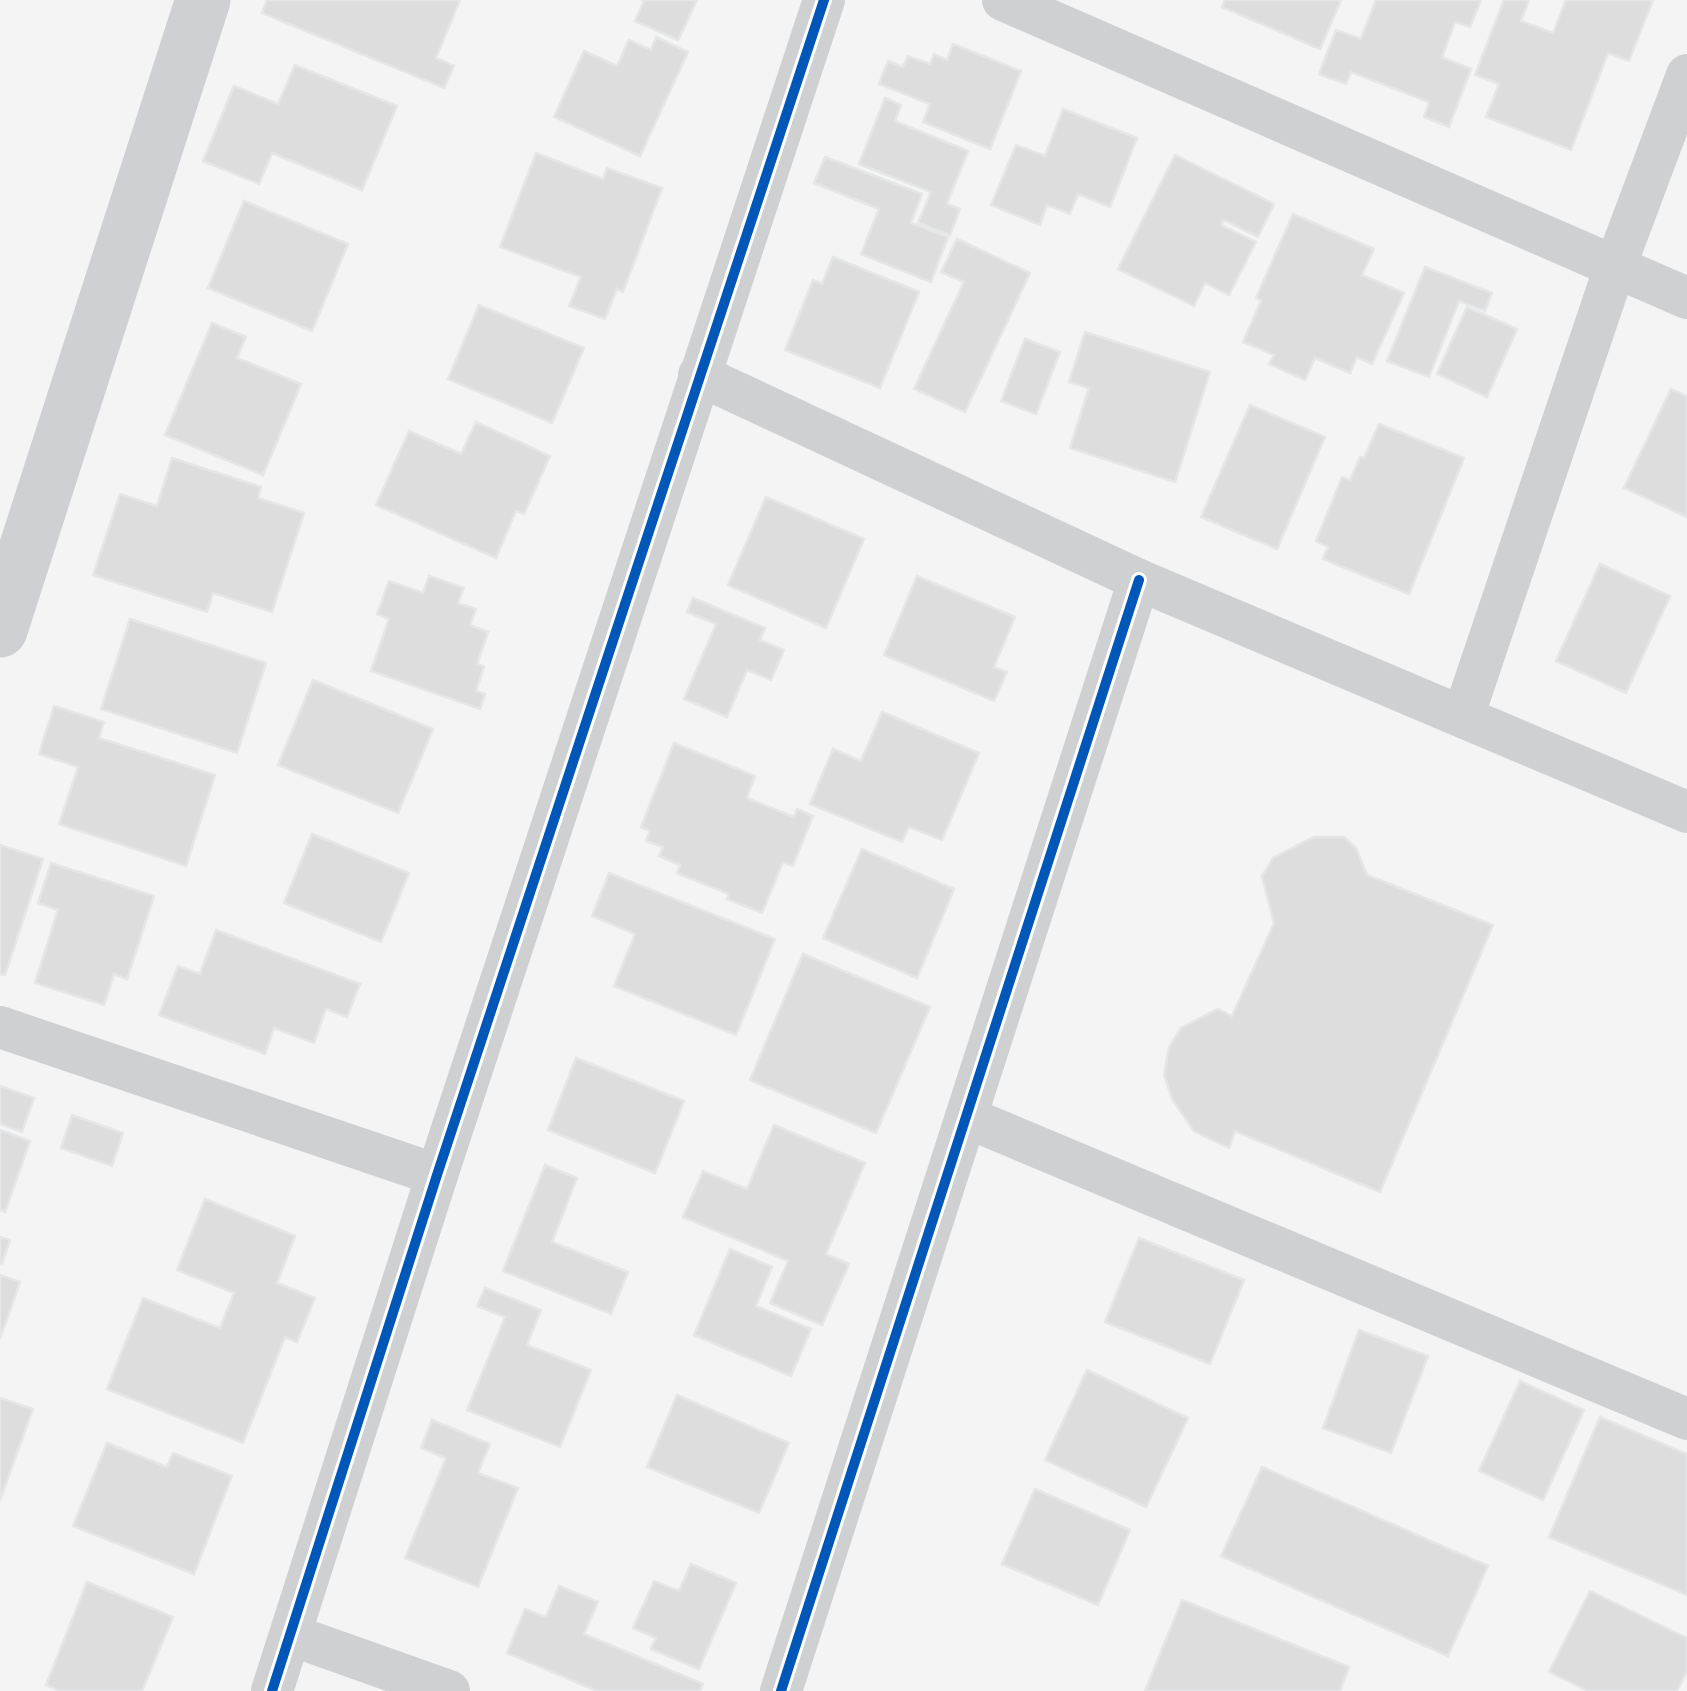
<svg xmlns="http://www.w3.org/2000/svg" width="1687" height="1691" font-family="Signika,sans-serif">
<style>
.building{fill:#ddddde;stroke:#e5e6e7;stroke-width:2.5}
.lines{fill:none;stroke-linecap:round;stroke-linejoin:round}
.street{stroke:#ced0d2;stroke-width:42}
.secondary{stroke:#ced0d4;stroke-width:55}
.cycleway-casing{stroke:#fff;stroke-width:16}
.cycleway{stroke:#0057b8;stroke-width:10}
</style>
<rect width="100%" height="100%" fill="#f4f4f4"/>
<g class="building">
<path d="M 267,0 L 460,0 L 436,58 L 454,66 L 444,88 L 262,13 Z"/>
<path d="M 641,0 L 697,0 L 678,40 L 635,21 L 644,1 Z"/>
<path d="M 1225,0 L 1341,0 L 1320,49 L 1222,7 Z"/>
<path d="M 1376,0 L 1481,0 L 1470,27 L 1455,22 L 1442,57 L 1471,69 L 1449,127 L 1424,117 L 1429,102 L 1351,72 L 1346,84 L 1319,74 L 1336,30 L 1361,39 Z"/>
<path d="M 1504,0 L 1529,0 L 1521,21 L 1553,33 L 1566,0 L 1653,0 L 1629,61 L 1608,53 L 1571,150 L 1486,117 L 1499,84 L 1475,75 Z"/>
<path d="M 656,37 L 688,52 L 640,156 L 554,117 L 584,51 L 617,66 L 629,40 L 651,50 Z"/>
<path d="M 953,44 L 1021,71 L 990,149 L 923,122 L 930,104 L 879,84 L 888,61 L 903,67 L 908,56 L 930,64 L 934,54 L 947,60 Z"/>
<path d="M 295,65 L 397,106 L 362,190 L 272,153 L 259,184 L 203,161 L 234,86 L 278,104 Z"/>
<path d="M 885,98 L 901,105 L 895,121 L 968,151 L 947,204 L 960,209 L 950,235 L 918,223 L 931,192 L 859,164 Z"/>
<path d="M 1063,109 L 1137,138 L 1110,207 L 1078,194 L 1070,214 L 1047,205 L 1040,225 L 991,205 L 1016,145 L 1045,156 Z"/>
<path d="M 536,153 L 603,179 L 607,168 L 662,188 L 623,292 L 617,289 L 605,319 L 569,306 L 581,277 L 500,247 Z"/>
<path d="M 1175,155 L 1274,204 L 1258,237 L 1224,220 L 1221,225 L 1256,242 L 1229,295 L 1205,283 L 1194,306 L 1118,269 Z"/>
<path d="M 825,157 L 922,194 L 911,223 L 948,237 L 931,282 L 861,254 L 879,209 L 814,183 Z"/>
<path d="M 244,201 L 348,244 L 312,331 L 208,288 Z"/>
<path d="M 1293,214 L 1374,249 L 1362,275 L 1404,293 L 1372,364 L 1357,357 L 1350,373 L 1315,358 L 1305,380 L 1269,364 L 1274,355 L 1243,342 L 1261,301 L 1256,298 Z"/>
<path d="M 957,239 L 1030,273 L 965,412 L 914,389 L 964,282 L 941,272 Z"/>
<path d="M 833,257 L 919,292 L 880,388 L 785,350 L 813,280 L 822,284 Z"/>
<path d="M 1425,267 L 1492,293 L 1485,311 L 1459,301 L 1429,377 L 1387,361 Z"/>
<path d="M 479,305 L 584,348 L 552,423 L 448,379 Z"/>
<path d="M 1467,307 L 1517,329 L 1487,397 L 1437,374 Z"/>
<path d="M 212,323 L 246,337 L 237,358 L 301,384 L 263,475 L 165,435 Z"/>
<path d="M 1085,332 L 1210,372 L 1175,482 L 1070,448 L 1089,388 L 1069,382 Z"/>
<path d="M 1025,339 L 1060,352 L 1036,414 L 1001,401 Z"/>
<path d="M 1671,389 L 1687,396 L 1687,517 L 1624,488 Z"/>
<path d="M 1250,405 L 1325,437 L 1277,549 L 1201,517 Z"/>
<path d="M 476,422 L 550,456 L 524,514 L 516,511 L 496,558 L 376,505 L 409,431 L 461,454 Z"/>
<path d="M 1379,424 L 1464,458 L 1409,594 L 1323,559 L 1328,547 L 1316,541 L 1342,477 L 1350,480 L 1360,457 L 1364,458 Z"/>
<path d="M 172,458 L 261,487 L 258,498 L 304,513 L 272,612 L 213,593 L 207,612 L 93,575 L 120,494 L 157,506 Z"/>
<path d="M 766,497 L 864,539 L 826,628 L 728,585 Z"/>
<path d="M 1600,564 L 1670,596 L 1626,693 L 1556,661 Z"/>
<path d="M 429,576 L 464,588 L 458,603 L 476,609 L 470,625 L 488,632 L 477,664 L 484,667 L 476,691 L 485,694 L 480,709 L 371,671 L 389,619 L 377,614 L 389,581 L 423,593 Z"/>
<path d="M 917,576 L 1015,617 L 994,667 L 1007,672 L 994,701 L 884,655 Z"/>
<path d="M 693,598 L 765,628 L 760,640 L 784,650 L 771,680 L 747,670 L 727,717 L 684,699 L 716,624 L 687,612 Z"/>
<path d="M 130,619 L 266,663 L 237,753 L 101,709 Z"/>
<path d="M 313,680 L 433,729 L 398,813 L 278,765 Z"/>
<path d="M 54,706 L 104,722 L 99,738 L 215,775 L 186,866 L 59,824 L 78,767 L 39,754 Z"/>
<path d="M 882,712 L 979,753 L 942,840 L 909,827 L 902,842 L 810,804 L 833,749 L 861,761 Z"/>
<path d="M 674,743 L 755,776 L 747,798 L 794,817 L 797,809 L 813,816 L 793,866 L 783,862 L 762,913 L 727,899 L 729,894 L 677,873 L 680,865 L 659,856 L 663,847 L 646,841 L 650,831 L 641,827 Z"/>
<path d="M 312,834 L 409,873 L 381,942 L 284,903 Z"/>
<path d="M 1314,837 L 1344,837 L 1356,848 L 1367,875 L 1493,925 L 1380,1192 L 1235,1131 L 1229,1148 L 1194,1131 L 1172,1099 L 1164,1075 L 1169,1047 L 1181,1028 L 1218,1009 L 1232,1016 L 1274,923 L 1262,876 L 1273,858 Z"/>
<path d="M 0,845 L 43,859 L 5,975 L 0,974 Z"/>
<path d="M 862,849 L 954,889 L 917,978 L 823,938 Z"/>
<path d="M 51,863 L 154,896 L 127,979 L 114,974 L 104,1005 L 35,983 L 58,910 L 38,903 Z"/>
<path d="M 609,873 L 775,939 L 736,1035 L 614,986 L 635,934 L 592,916 Z"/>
<path d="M 216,930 L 360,984 L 347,1017 L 326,1009 L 314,1043 L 274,1028 L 265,1054 L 159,1015 L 178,966 L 200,974 Z"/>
<path d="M 803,954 L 930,1007 L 876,1133 L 750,1080 Z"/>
<path d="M 576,1058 L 684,1101 L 655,1173 L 548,1130 Z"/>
<path d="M 0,1086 L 34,1098 L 22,1132 L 0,1124 Z"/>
<path d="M 72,1115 L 123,1133 L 112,1166 L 61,1148 Z"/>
<path d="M 774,1125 L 865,1163 L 826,1254 L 849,1264 L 822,1325 L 770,1303 L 788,1261 L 683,1217 L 703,1171 L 747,1189 Z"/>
<path d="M 0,1130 L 30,1141 L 5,1212 L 0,1210 Z"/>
<path d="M 545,1165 L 577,1178 L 552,1242 L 628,1272 L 611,1314 L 503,1271 Z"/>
<path d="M 205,1199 L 295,1236 L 277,1283 L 315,1298 L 297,1342 L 285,1337 L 243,1443 L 107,1389 L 143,1298 L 220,1328 L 234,1293 L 177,1270 Z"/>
<path d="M 0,1237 L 10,1240 L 2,1264 L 0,1263 Z"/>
<path d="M 1139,1238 L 1244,1280 L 1210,1364 L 1105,1322 Z"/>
<path d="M 730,1249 L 772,1267 L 756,1306 L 811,1329 L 791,1376 L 694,1335 Z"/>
<path d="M 0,1275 L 20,1282 L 0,1339 Z"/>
<path d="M 485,1288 L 541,1310 L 527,1345 L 591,1370 L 560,1447 L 467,1410 L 505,1317 L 477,1306 Z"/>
<path d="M 1359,1330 L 1428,1356 L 1391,1453 L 1323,1428 Z"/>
<path d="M 1087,1370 L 1188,1418 L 1146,1507 L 1045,1460 Z"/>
<path d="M 1520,1381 L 1584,1410 L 1543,1500 L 1479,1471 Z"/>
<path d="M 677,1395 L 789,1443 L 759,1513 L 647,1467 Z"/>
<path d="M 0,1398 L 33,1409 L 0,1500 Z"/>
<path d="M 1600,1417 L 1687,1454 L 1687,1595 L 1549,1537 Z"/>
<path d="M 432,1420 L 490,1444 L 478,1473 L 518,1488 L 478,1587 L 405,1558 L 446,1458 L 421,1448 Z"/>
<path d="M 107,1443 L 167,1467 L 173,1453 L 232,1476 L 194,1574 L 73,1526 Z"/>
<path d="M 1262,1467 L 1488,1566 L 1448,1656 L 1221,1556 Z"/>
<path d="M 1035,1489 L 1130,1530 L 1098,1605 L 1002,1564 Z"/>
<path d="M 691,1564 L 736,1583 L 699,1669 L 651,1649 L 656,1638 L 633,1628 L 654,1581 L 679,1591 Z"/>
<path d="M 87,1582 L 173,1617 L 142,1691 L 60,1691 L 46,1685 Z"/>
<path d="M 559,1586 L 598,1602 L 584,1634 L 703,1684 L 700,1691 L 597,1691 L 507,1653 L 525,1609 L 546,1617 Z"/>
<path d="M 1590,1591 L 1687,1638 L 1687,1671 L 1677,1691 L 1588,1691 L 1549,1672 Z"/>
<path d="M 1182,1600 L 1349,1667 L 1340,1691 L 1145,1691 Z"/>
</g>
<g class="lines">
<g class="street">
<path d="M 1003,0 L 1687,298"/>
<path d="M 699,375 L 1139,580 L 1687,812"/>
<path d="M 1463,717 L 1615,267 L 1687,75"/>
<path d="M 0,1027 L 437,1175"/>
<path d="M 966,1117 L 1687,1419"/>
<path d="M 291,1635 L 449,1691"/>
<path d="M 272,1691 L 437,1175 L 824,0"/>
<path d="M 781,1691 L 1139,580"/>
</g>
<path class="secondary" d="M 0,630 L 203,0"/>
<g class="cycleway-casing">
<g id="cycleway">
<path d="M 272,1691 L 437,1175 L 824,0"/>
<path d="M 781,1691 L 1139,580"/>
</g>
</g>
<use href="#cycleway" class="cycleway"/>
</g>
</svg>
